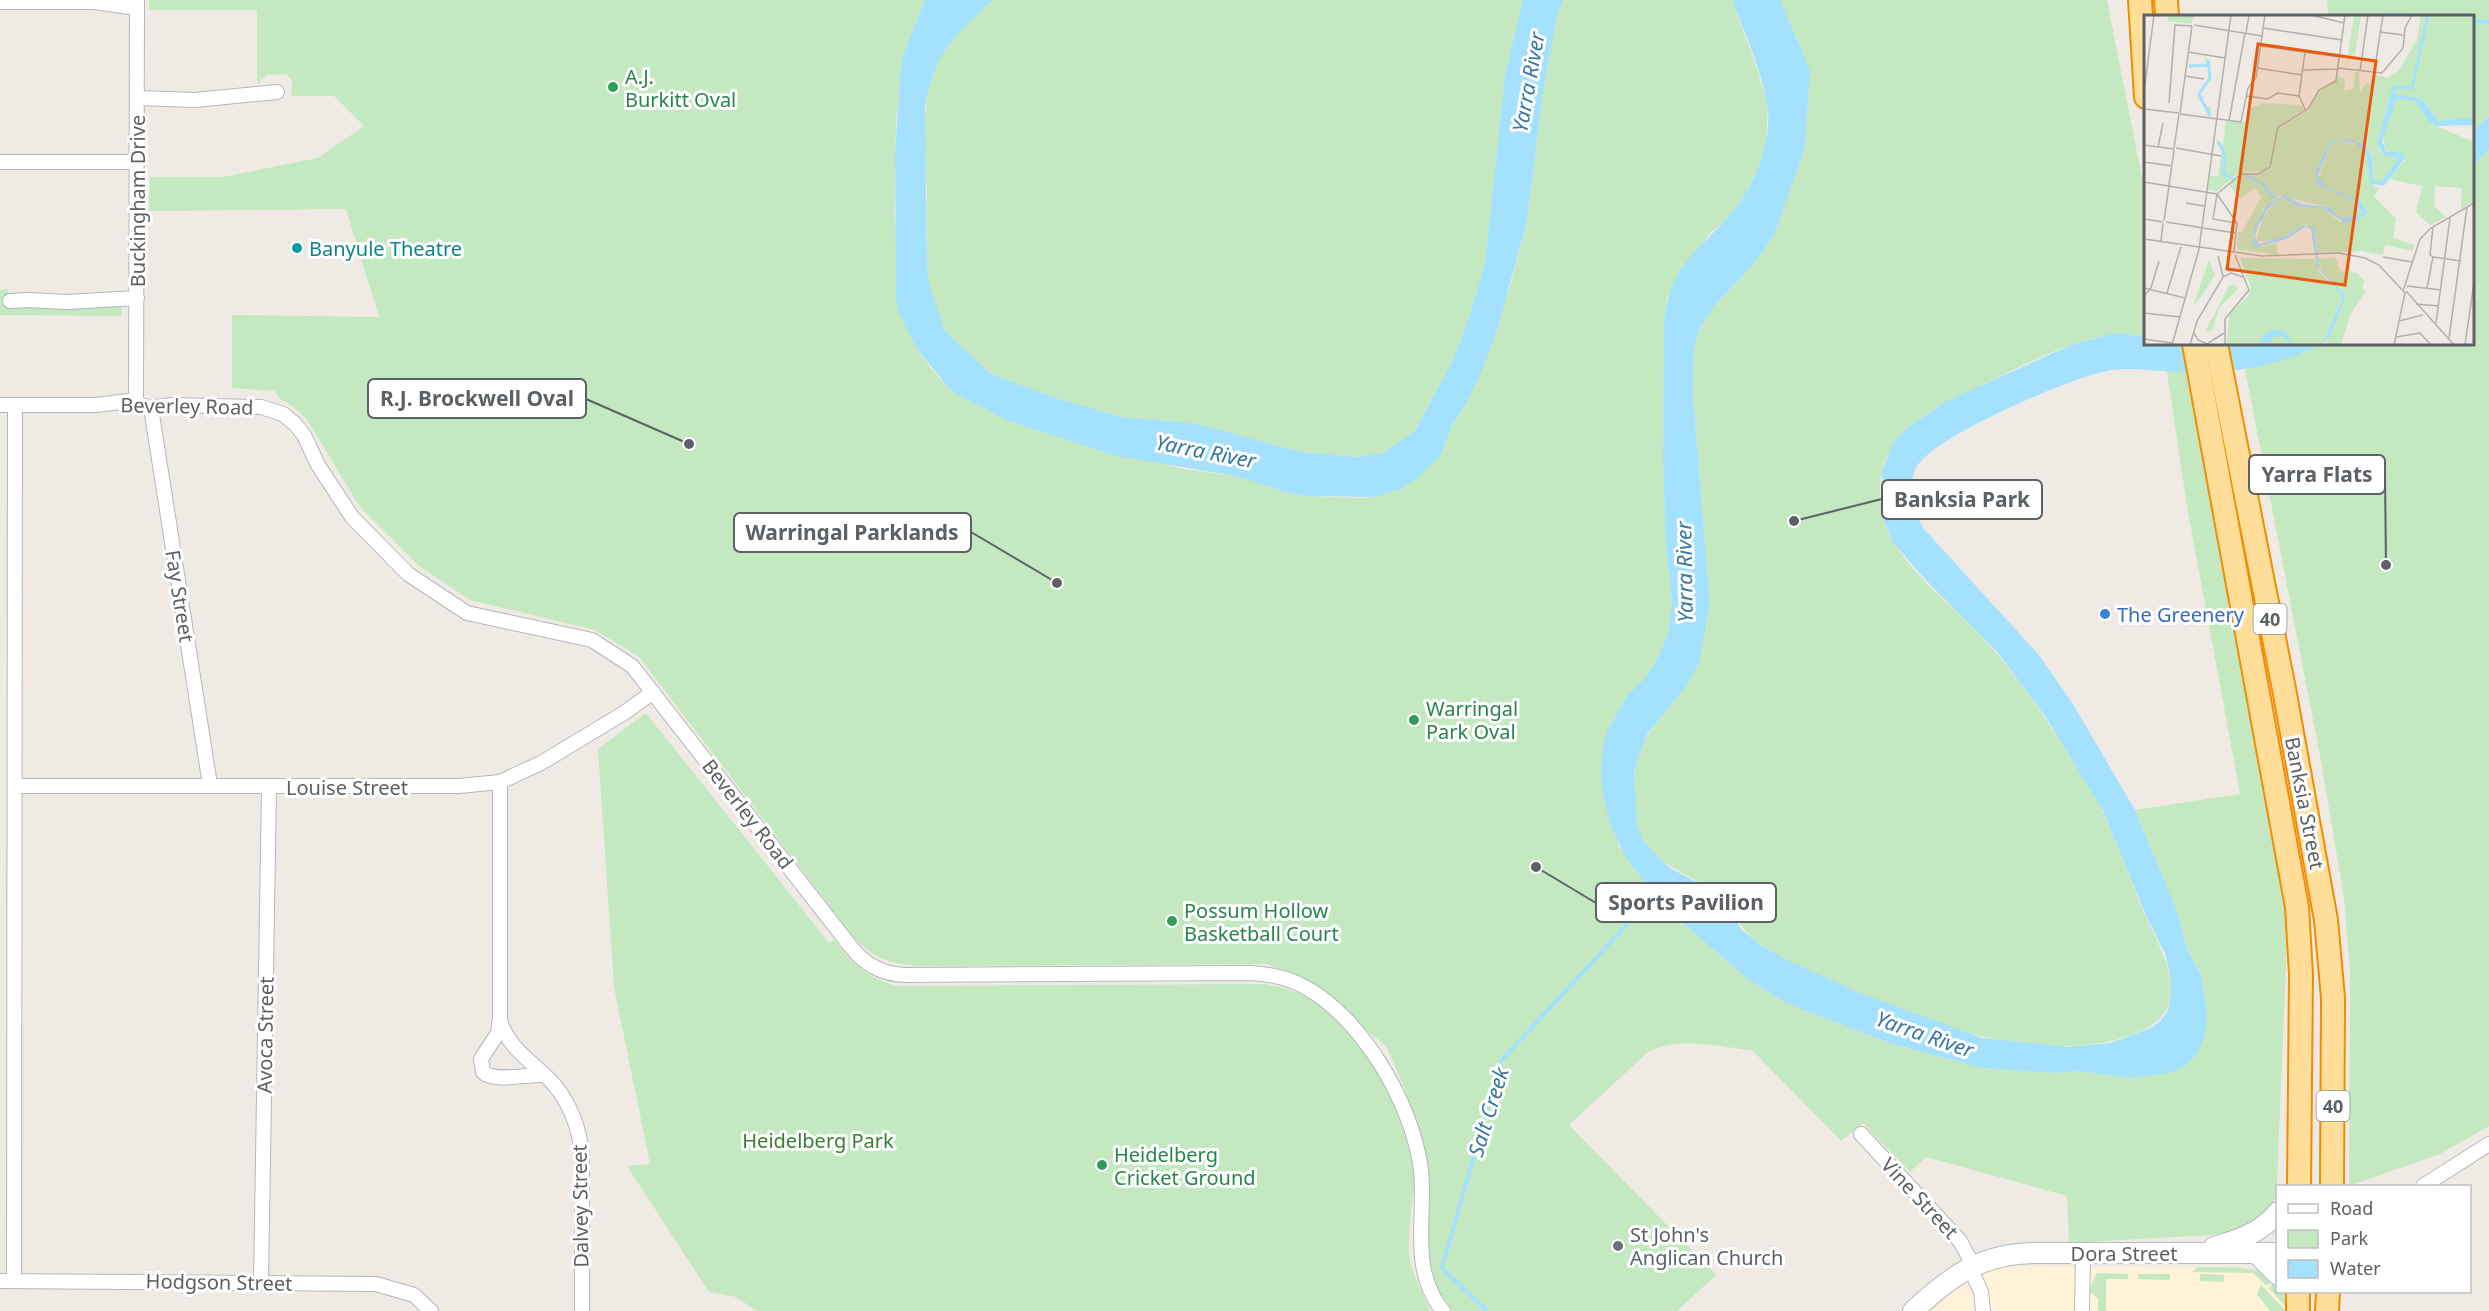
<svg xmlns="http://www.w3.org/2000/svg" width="2489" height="1311" font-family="'Noto Sans',sans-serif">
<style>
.commercial{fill:#fff2d9}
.green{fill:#c4e8bf}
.water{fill:#a4e1ff}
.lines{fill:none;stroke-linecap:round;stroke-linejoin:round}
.stream{stroke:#a4e1ff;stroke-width:4}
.minor-casing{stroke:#b4b8bb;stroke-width:16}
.secondary-casing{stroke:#b5babf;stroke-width:22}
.trunk-casing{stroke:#f38c00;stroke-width:26}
.minor{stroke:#fff;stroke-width:14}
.secondary{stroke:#fff;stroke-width:20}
.trunk{stroke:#ffde9a;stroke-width:22}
.leisure-dot{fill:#2e9e5b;stroke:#fff;stroke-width:2}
.culture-dot{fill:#0f9aa8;stroke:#fff;stroke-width:2}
.shop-dot{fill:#3f7fe0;stroke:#fff;stroke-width:2}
.worship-dot{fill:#6b7280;stroke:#fff;stroke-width:2}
.labels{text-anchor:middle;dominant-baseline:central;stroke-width:6;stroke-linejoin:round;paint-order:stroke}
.shield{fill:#fff;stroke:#8d9093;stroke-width:1.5}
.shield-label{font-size:18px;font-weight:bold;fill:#5c6165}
.leisure-label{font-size:20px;fill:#27864d;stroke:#fff;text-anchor:start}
.street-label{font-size:20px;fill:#5c6165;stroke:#fff}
.culture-label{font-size:20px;fill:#0d838f;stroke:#fff;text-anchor:start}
.shop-label{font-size:20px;fill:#366cbe;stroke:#fff;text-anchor:start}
.park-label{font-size:20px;fill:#358130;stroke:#fff}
.worship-label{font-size:20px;fill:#5b616d;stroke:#fff;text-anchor:start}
.water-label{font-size:21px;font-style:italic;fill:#3778a3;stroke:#fff}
.inset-river{fill:none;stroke:#a4e1ff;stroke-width:3}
.inset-road{fill:none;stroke:#b0b0ad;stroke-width:1.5}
.view{fill:#e8590c;fill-opacity:0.15;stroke:#e8590c;stroke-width:3}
.inset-edge{fill:none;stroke:#5c6165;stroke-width:3}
.leader{fill:none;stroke:#5c6165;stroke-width:2}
.callout-dot{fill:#5c6165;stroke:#fff;stroke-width:2}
.callout{fill:#fff;stroke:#5c6165;stroke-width:2}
.callout-label{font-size:21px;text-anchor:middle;font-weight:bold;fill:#5c6165}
</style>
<rect width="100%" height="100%" fill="#efebe4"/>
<path class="commercial" d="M 2017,1266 L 2248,1268 L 2272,1277 L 2278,1292 L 2284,1292 L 2289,1311 L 1932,1311 L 1954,1291 L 1977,1276 L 1998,1268 Z"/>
<g class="green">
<path d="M 149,0 L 925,0 L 903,55 L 896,119 L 894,215 L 918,350 L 932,370 L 951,391 L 1008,421 L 1076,442 L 1184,469 L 1236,476 L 1285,492 L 1305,496 L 1358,498 L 1374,497 L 1440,456 L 1453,424 L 1467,402 L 1510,287 L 1526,226 L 1544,85 L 1557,16 L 1563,0 L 1732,0 L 1757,69 L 1768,106 L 1766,144 L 1759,166 L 1745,194 L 1728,218 L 1709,234 L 1667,298 L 1664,320 L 1663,460 L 1666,546 L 1672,603 L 1668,633 L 1657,659 L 1645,678 L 1628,695 L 1608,729 L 1603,796 L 1619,846 L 1661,904 L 1750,981 L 1786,1003 L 1889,1043 L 1982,1068 L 2054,1073 L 2076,1071 L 2130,1078 L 2207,1011 L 2201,975 L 2187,949 L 2177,911 L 2135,810 L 2240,794 L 2187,506 L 2167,372 L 2186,372 L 2250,693 L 2286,910 L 2286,967 L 2277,1183 L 2275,1198 L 2265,1217 L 2228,1234 L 2069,1243 L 2067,1196 L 1926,1157 L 1910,1172 L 1863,1123 L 1841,1141 L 1752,1050 C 1719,1047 1679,1036 1648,1052 L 1569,1125 L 1716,1275 L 1677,1311 L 1450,1311 L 1443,1303 L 1429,1271 L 1419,1135 L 1406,1092 L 1386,1046 L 1359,1024 L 1330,995 L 1303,977 L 1266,964 L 919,966 C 890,963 876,960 855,939 L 639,657 L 595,630 L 470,600 L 419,566 L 360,507 L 306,418 L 291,405 L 280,399 L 275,391 L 232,388 L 232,315 L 379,317 L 346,209 L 149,211 L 150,177 L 223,177 L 318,158 L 364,126 L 334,96 L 291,96 L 292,80 L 286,74 L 267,75 L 257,84 L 257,10 L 149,10 Z"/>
<path d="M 993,0 L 1523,0 L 1505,75 L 1485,263 L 1471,311 L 1454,358 L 1415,431 L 1383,453 L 1358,457 L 1302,452 L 1193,423 L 1122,417 L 1056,398 L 991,374 L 945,331 L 929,283 L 927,266 L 927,190 L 924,124 L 929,83 L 938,60 L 955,35 Z"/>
<path d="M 1780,0 L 2107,0 L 2145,193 L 2145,336 C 2087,326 2020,368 1968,392 C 1916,415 1870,447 1882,512 C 1890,555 1939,594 1969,624 C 2012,667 2045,716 2077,768 C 2086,783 2097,798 2104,815 C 2119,847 2131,882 2145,915 C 2165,959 2198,1010 2134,1034 C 2041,1069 1925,1023 1839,984 C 1812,972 1783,961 1759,943 C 1739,929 1731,905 1711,890 C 1681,868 1644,863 1636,819 C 1631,790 1633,756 1650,732 C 1659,717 1673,704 1683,689 C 1699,667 1706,631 1710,604 L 1693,397 L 1694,347 L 1701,326 L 1714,306 L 1752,266 L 1774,236 L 1805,147 L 1810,70 Z"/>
<path d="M 2327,0 L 2489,0 L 2489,116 L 2473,131 L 2472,16 L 2328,16 Z"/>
<path d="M 2489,149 L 2489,1126 L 2440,1154 L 2349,1186 L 2350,970 L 2344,897 L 2321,761 L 2245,369 L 2305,352 L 2321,344 L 2472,344 L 2473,166 Z"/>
<path d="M 8,289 L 10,307 L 122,305 L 121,316 L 0,315 L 0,290 Z"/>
<path d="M 646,713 L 829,943 L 834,940 C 851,963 869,980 898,986 L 1264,984 C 1275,986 1285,988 1295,992 C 1358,1018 1412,1111 1416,1178 C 1416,1188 1412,1199 1411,1209 C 1410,1224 1408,1241 1409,1255 C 1410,1271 1424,1296 1430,1311 L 757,1311 L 736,1297 L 709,1292 L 627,1166 L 650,1164 L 614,987 L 598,749 Z"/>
<path d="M 2198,1267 C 2224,1268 2251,1264 2274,1278 L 2267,1286 L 2253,1273 L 2192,1272 Z"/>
<path d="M 2097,1273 L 2128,1274 L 2128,1279 L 2106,1279 L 2106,1311 L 2098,1311 L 2098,1299 L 2089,1290 Z"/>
<path d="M 2138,1274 L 2170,1274 L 2170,1280 L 2138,1279 Z"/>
<path d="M 2200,1274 L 2224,1275 L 2224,1282 L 2200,1281 Z"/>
<path d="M 2276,1280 L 2278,1292 L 2284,1292 L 2289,1311 L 2269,1288 Z"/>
<path d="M 2261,1285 L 2284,1309 L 2285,1311 L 2270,1311 L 2257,1294 Z"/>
</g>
<g class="water">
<path d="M 925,0 L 993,0 C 953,37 936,50 925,106 L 927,266 L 929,283 L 945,331 L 991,374 L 1056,398 L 1122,417 L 1193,423 L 1302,452 L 1358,457 L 1383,453 L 1415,431 L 1454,358 L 1471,311 L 1485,263 L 1505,75 L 1523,0 L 1563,0 L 1557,16 L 1544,85 L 1526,226 L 1496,334 L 1482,370 L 1467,402 L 1453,424 L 1440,456 L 1415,480 L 1401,489 L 1374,497 L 1305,496 L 1285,492 L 1236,476 L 1117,456 L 1008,421 L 951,391 L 918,350 L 899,313 L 896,298 L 895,154 L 900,77 L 903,55 Z"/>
<path d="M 1732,0 L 1780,0 L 1810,70 L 1805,147 L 1774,236 L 1752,266 L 1714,306 L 1701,326 L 1694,347 L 1693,397 L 1710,604 L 1699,663 L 1686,686 L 1648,733 L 1639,754 L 1634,774 L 1637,825 L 1643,840 L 1656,855 L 1670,868 L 1710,889 L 1726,904 L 1742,930 L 1761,945 L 1785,959 L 1860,993 L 1982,1038 L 2069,1047 L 2111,1043 L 2151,1028 L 2161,1020 L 2168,1011 L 2171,995 L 2170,973 L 2165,953 L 2147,918 L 2103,811 L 2047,719 L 1998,653 L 1920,574 L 1893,542 L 1882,514 L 1882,472 L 1893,443 L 1907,428 L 1945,402 L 2073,344 L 2116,333 L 2145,336 L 2146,344 L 2321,344 C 2277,368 2226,374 2176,372 C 2155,371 2133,367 2112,370 C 2076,375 1931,437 1916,468 C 1907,487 1914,513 1924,529 L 2039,655 L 2073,704 L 2135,810 L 2177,911 L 2187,949 L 2201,975 L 2207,1011 L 2205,1036 L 2197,1054 L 2185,1066 L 2169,1073 L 2130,1078 L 2076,1071 L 2054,1073 L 1982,1068 L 1889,1043 L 1786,1003 L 1750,981 L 1661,904 L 1625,856 L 1611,826 L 1603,796 L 1601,771 L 1603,746 L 1608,729 L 1628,695 L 1645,678 L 1657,659 L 1668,633 L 1672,603 L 1666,546 L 1663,460 L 1664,320 C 1672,265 1693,256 1727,218 C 1752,192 1774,141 1767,104 C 1761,69 1745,34 1732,0 Z"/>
<path d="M 2489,116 L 2489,149 L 2473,166 L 2473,131 Z"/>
</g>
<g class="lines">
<g class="stream">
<path d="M 2388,14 L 2418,16"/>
<path d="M 2472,21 L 2489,22"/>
<path d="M 1487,1311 L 1442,1268 L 1501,1061 L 1656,893"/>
</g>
<g class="minor-casing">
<g id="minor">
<path d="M 0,2 L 95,2 L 137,8"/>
<path d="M 137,98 L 195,100 L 277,92"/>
<path d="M 0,162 L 137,162"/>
<path d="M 10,301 L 28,300 L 66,302 L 137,298"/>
<path d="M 136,402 L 137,0"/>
<path d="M 0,405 L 96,405 L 129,401 L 151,408 L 171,405 L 261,407 L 283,414 L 295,424 L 304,435 L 318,465 L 352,517 L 408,574 L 467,613 L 592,640 L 632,666 L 851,947 C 865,965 882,974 904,975 L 1251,973 C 1267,974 1284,977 1299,984 C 1360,1013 1413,1104 1421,1170 C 1426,1218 1409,1270 1443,1311"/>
<path d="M 151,408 L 210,785"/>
<path d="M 500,782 L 500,1020 C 508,1048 531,1061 550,1080 C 569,1100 580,1128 582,1156 L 582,1311"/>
<path d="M 16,786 L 459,786 L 500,782 L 541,763 L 624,713 L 653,692"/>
<path d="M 500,1018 L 498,1033 L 481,1059 L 483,1072 C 494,1083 527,1074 544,1075"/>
<path d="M 1861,1134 L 1960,1241 L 1973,1265"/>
<path d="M 2423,1186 L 2489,1144"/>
<path d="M 1970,1267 L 1981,1292 L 1983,1311"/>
<path d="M 0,1281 L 376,1284 L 414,1295 L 431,1311"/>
<path d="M 14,1281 L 15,405"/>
<path d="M 261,1282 L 269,787"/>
<path d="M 2082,1311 L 2083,1253"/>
</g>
</g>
<g class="secondary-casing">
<g id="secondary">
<path d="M 2214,1247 C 2239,1240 2261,1233 2278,1212"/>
<path d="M 2256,1253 L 2278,1275"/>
<path d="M 1913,1311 C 1951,1276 1980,1254 2034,1253 L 2278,1253"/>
</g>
</g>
<g class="trunk-casing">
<g id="trunk">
<path d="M 2140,0 L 2146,97"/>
<path d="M 2166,0 L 2167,16"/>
<path d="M 2194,344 L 2297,907 L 2301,975 L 2299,1186"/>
<path d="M 2216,344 L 2284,689 L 2326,920 L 2333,998 L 2332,1186"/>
<path d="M 2298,1311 L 2298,1292"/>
<path d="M 2327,1311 L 2328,1292"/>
</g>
</g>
<use href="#minor" class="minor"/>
<use href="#secondary" class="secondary"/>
<use href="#trunk" class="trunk"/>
</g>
<g class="leisure-dot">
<circle cx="613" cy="87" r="6"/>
<circle cx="1414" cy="720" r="6"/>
<circle cx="1172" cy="921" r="6"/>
<circle cx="1102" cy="1165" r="6"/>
</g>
<circle class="culture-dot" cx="297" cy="248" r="6"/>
<circle class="shop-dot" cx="2105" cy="614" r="6"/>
<circle class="worship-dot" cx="1618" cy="1246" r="6"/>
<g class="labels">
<g class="shield">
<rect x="2253.5" y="604" width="33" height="30" rx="4.5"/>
<rect x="2316.5" y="1091" width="33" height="30" rx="4.5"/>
</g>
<g class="shield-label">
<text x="2270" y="619">40</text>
<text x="2333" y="1106">40</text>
</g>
<g class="leisure-label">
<text x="625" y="76">A.J.<tspan x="625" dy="23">Burkitt Oval</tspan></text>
<text x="1426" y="708">Warringal<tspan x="1426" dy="23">Park Oval</tspan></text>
<text x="1184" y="910">Possum Hollow<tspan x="1184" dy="23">Basketball Court</tspan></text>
<text x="1114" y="1154">Heidelberg<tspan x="1114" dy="23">Cricket Ground</tspan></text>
</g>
<g class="street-label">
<text transform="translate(137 201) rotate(-90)">Buckingham Drive</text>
<text transform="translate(187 406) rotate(1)">Beverley Road</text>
<text transform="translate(180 596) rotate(81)">Fay Street</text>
<text x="347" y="787">Louise Street</text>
<text transform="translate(2305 803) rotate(79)">Banksia Street</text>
<text transform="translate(748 814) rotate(52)">Beverley Road</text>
<text transform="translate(265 1035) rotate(-89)">Avoca Street</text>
<text transform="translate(1920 1198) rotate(47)">Vine Street</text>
<text transform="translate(580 1206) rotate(-91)">Dalvey Street</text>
<text x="2124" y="1253">Dora Street</text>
<text transform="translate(219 1282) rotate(1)">Hodgson Street</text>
</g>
<g class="culture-label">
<text x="309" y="248">Banyule Theatre</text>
</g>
<g class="shop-label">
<text x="2117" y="614">The Greenery</text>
</g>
<g class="park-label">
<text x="818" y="1140">Heidelberg Park</text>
</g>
<g class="worship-label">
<text x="1630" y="1234">St John's<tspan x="1630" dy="23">Anglican Church</tspan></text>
</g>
<g class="water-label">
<text transform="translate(1528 82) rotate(-80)">Yarra River</text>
<text transform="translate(1206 451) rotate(11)">Yarra River</text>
<text transform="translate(1684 572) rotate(-91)">Yarra River</text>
<text transform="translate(1925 1034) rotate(19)">Yarra River</text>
<text transform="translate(1488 1112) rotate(-73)">Salt Creek</text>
</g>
</g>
<g transform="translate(2144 15)">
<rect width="330" height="330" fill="#efebe4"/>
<path d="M 24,0 L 51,0 L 47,9 L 24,6 ZM 210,0 L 217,0 L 211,40 L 206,41 L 202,53 ZM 277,0 L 330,0 L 330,105 L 294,106 L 278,84 L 246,81 L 233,129 L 236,137 L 255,143 L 238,166 L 229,166 L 228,143 L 221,129 L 202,124 L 185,127 L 171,157 L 173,170 L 213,187 L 218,199 L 197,203 L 184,192 L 136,181 L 119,194 L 108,224 L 117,232 L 132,228 L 134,240 L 93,234 L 94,217 L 98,217 L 117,182 L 111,173 L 96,184 L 85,170 L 97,159 L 116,159 L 126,153 L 135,112 L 165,95 L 172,80 L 194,62 L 201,63 L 200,76 L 209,74 L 211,57 L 215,57 L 216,77 L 222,68 L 228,69 L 230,59 L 243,63 L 254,56 L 273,25 ZM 60,41 L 66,46 L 67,64 L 56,79 L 60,90 L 67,92 L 67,102 L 53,82 L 65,62 L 64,52 L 44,52 L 63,49 ZM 261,82 L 276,88 L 287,109 L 330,127 L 330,186 L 317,194 L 318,173 L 291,171 L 290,191 L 302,202 L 286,210 L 272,198 L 278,171 L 245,164 L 261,145 L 241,134 L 239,122 L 251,83 ZM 119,88 L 157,90 L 160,95 L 134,111 L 128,147 L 120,156 L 95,158 L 73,176 L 64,175 L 66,161 L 74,161 L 78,134 L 71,122 L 79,130 L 82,106 L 101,107 L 107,93 ZM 195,126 L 215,130 L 222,139 L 230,171 L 235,173 L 230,181 L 252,204 L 249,223 L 270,230 L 269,236 L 241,230 L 239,240 L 217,236 L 174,238 L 171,216 L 162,209 L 133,225 L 112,227 L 119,201 L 137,183 L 156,192 L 180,194 L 196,207 L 221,201 L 222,194 L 215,185 L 186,175 L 174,165 L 186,130 ZM 191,242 L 196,256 L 213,258 L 220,265 L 218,275 L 222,276 L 206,300 L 197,330 L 181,330 L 202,280 L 178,256 L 174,244 ZM 96,243 L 171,244 L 175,257 L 199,280 L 178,330 L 82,330 L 86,299 L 105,280 L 107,273 ZM 65,245 L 71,260 L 55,285 L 49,291 ZM 90,269 L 94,274 L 75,293 L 68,316 L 61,317 L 85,271 Z" fill="#c4e8bf"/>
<path d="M 247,78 L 278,84 L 294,106 L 319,103 L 330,105 L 330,110 L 292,111 L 285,107 L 272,86 L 252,83 L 238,126 L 242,136 L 258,138 L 261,143 L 240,171 L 227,169 L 222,139 L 210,128 L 195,126 L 186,130 L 174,161 L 182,172 L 215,185 L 223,196 L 221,201 L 201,208 L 180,194 L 156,192 L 138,183 L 123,195 L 114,211 L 111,222 L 115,229 L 141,221 L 159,210 L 170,212 L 176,254 L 202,280 L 186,321 L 178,330 L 199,281 L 173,252 L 167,214 L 161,212 L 143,224 L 113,232 L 108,229 L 111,211 L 122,191 L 140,180 L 157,189 L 184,192 L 197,203 L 218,199 L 213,187 L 173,170 L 171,157 L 185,127 L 202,124 L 221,129 L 228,143 L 229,166 L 238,166 L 255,143 L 239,139 L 233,129 ZM 129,315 L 141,316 L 149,330 L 136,320 L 130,321 L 125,330 L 114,330 L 121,319 Z" fill="#a4e1ff"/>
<path class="inset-river" d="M 64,45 L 66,63 L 55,79 L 66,101M 45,51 L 65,50M 248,79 L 251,72 L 268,73 L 284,0M 74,127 L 80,138 L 80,159 L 89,164M 102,161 L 118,168 L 131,184"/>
<path class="inset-road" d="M 167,0 L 200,8M 50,10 L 118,21M 119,13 L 198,25M 236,17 L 259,20M 102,18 L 105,0M 117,31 L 196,42M 44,37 L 81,43M 161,37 L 155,81 L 162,96M 113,53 L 158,60M 194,53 L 238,58 L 259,33 L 261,13 L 268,0M 159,55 L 194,54M 216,56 L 224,0M 230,58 L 239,0M 41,61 L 60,64M 0,77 L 10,0M 103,81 L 123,84 L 134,78 L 155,81M 25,88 L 31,10 L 48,11M 0,94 L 35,98M 36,98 L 48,11M 36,99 L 97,107 L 104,73 L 112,63 L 121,0M 85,106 L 101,18M 0,130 L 30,134M 14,132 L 19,108M 30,133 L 35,99M 32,133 L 77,141M 0,147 L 28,151M 0,167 L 73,179 L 93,208 L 90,237M 73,179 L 97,159 L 114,159 L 126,152 L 134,112 L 164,94 L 175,75 L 192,66 L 201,0M 73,179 L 69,204 L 92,208M 42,188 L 60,191M 0,204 L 19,207M 20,206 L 30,135M 22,207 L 54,212M 52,212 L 92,218M 0,224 L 118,241 L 195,238 L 221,243 L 235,250 L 261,278 L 250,330M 17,226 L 19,208M 55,234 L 87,0M 74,241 L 79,261M 239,242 L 268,247M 289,242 L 317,246M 263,271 L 297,275M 0,273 L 41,283M 283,273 L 289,242 L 286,240 L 289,212M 259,276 L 276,224 L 287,213 L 330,188M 262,276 L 310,330M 23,278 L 37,232M 0,281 L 7,273 L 15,246M 272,289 L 295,291M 0,298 L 36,302M 255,306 L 279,300M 292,308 L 306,203M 50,318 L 54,325 L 63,329 L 80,318M 252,322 L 276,318 L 287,330M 305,323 L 323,192M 0,324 L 28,328M 28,330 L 55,234M 46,330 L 53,306 L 79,262 L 87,258 L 99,262M 81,330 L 81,304 L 105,275 L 91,240M 321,330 L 330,267"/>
<path class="view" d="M 114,29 L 232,46 L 201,270 L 83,254 Z"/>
<rect width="330" height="330" class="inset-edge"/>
</g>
<path class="leader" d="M689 444L586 399M2386 565L2385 475M1794 521L1882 499M1057 583L971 532M1536 867L1596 903"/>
<g class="callout-dot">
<circle cx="689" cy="444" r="6"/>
<circle cx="2386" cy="565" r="6"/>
<circle cx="1794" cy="521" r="6"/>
<circle cx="1057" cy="583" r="6"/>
<circle cx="1536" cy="867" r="6"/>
</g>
<g class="callout">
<rect x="368" y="379" width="218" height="39" rx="6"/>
<rect x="2249" y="455" width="136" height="39" rx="6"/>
<rect x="1882" y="480" width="160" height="39" rx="6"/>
<rect x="734" y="513" width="237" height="39" rx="6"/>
<rect x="1596" y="883" width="180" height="39" rx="6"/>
</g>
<g class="callout-label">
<text x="477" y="406">R.J. Brockwell Oval</text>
<text x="2317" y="482">Yarra Flats</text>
<text x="1962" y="507">Banksia Park</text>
<text x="852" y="540">Warringal Parklands</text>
<text x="1686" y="910">Sports Pavilion</text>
</g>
<rect x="2276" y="1185" width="195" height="108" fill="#ffffff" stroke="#bec0c1" stroke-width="1.5"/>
<rect x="2288" y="1204" width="30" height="9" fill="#ffffff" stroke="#bec0c1" stroke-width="1.5"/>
<text x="2330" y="1215" font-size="18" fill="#5c6165">Road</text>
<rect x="2288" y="1230" width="30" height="18" fill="#c4e8bf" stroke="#bec0c1" stroke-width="1.5"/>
<text x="2330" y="1245" font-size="18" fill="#5c6165">Park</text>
<rect x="2288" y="1260" width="30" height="18" fill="#a4e1ff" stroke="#bec0c1" stroke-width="1.5"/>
<text x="2330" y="1275" font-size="18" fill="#5c6165">Water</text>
</svg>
